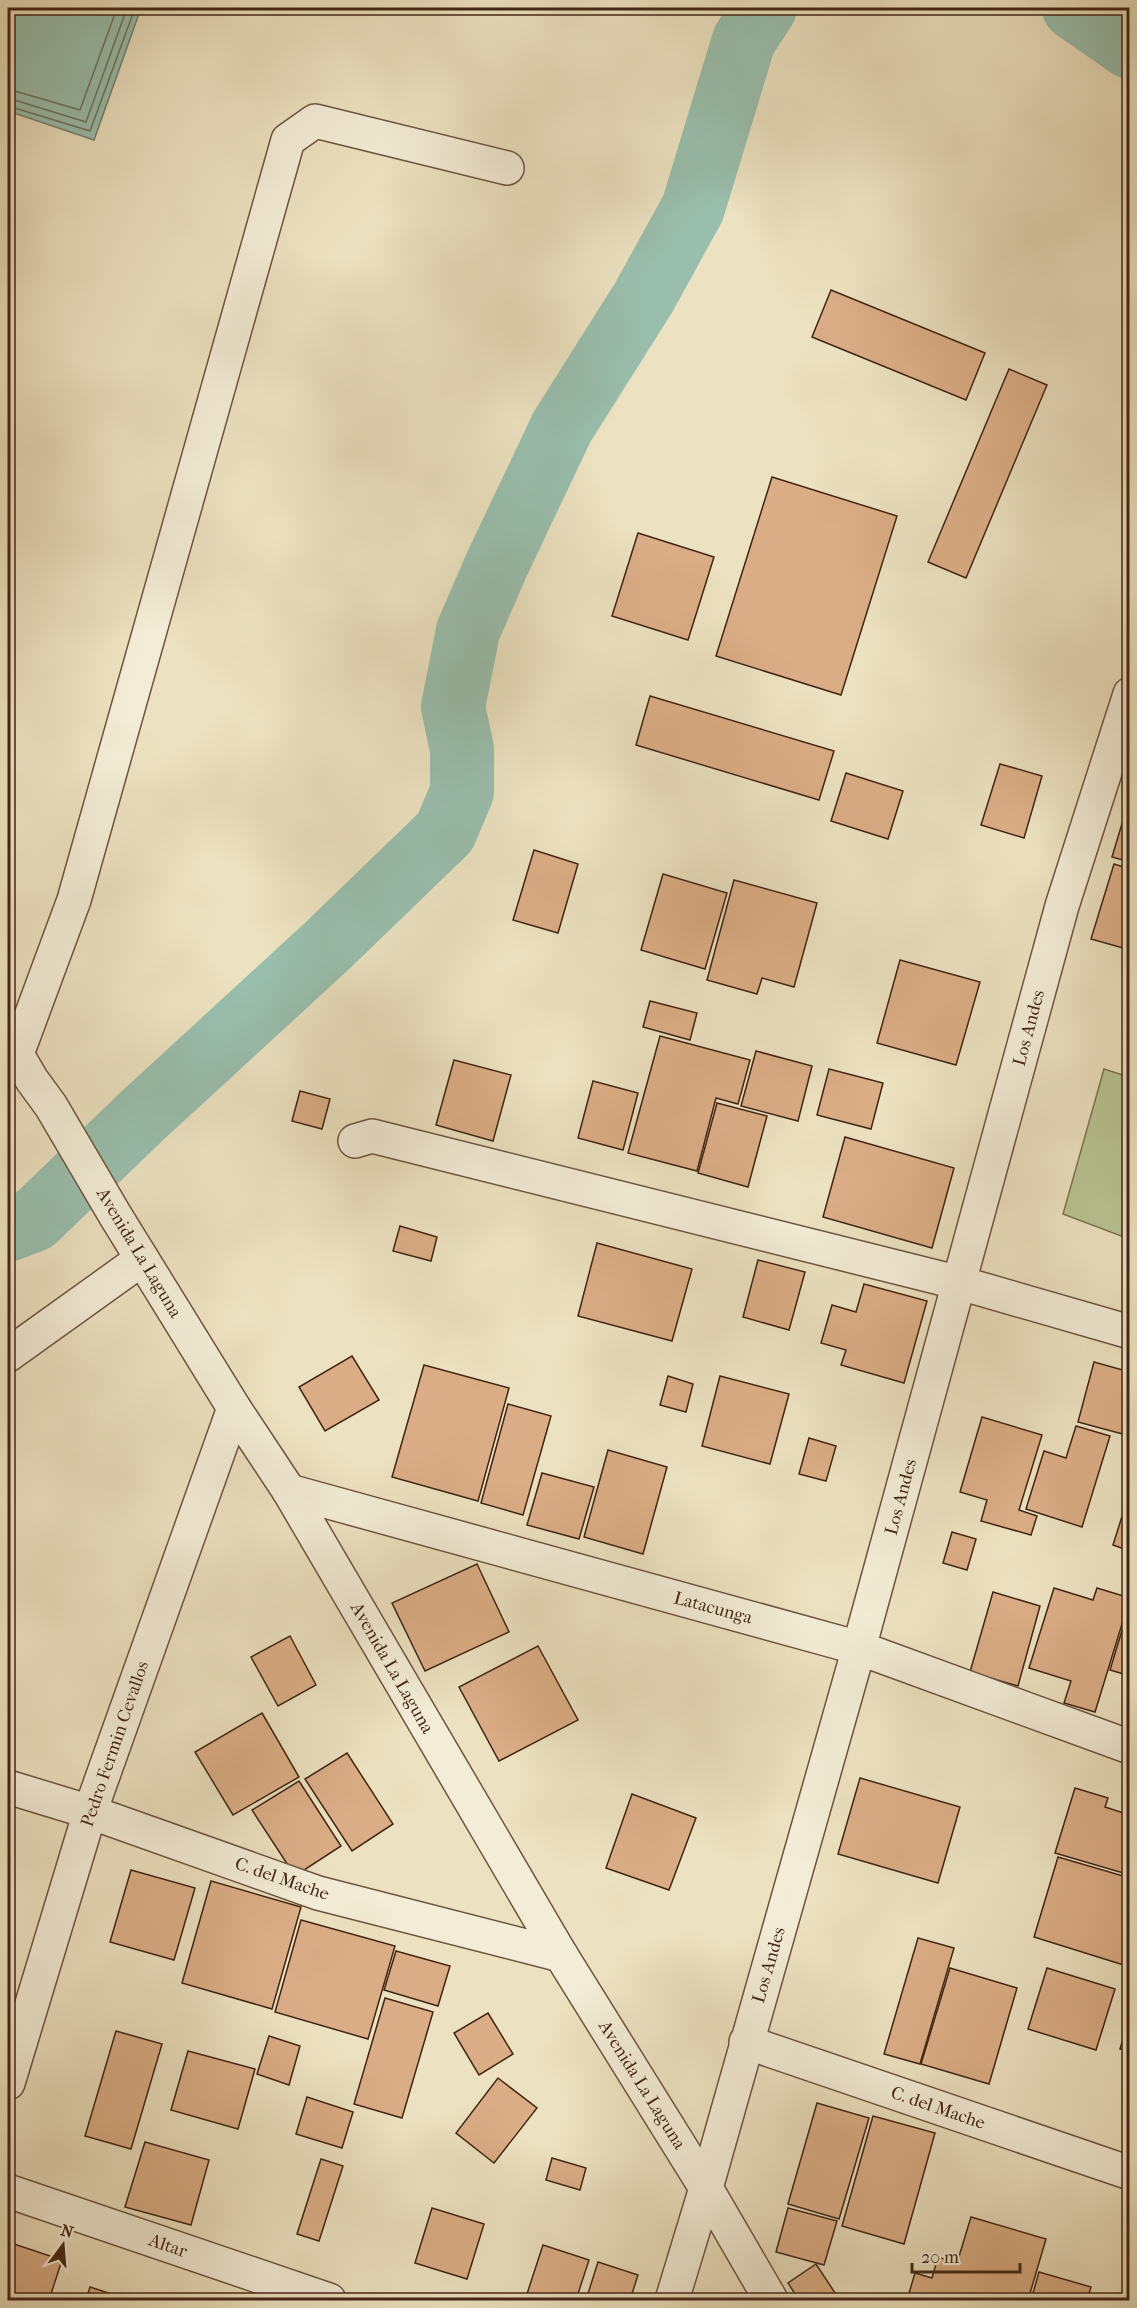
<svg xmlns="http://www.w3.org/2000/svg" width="1137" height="2308" font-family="'IM FELL French Canon',serif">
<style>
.green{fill:#b8c392;stroke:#7c7452;stroke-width:1.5}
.water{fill:#99bead;stroke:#76816f;stroke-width:1.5}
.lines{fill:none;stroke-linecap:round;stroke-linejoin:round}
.shore{stroke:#6d7260;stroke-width:1.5}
.river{stroke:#99bead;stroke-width:64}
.building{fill:#dbad86;stroke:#412613;stroke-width:1.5}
.minor-casing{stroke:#6c553e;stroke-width:36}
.minor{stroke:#f3ecd6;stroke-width:33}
.labels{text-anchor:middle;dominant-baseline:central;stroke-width:4.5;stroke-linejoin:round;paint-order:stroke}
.street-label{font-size:18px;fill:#412613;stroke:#f3ecd6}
</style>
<rect width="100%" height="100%" fill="#ece1c0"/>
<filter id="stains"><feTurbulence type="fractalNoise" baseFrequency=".00333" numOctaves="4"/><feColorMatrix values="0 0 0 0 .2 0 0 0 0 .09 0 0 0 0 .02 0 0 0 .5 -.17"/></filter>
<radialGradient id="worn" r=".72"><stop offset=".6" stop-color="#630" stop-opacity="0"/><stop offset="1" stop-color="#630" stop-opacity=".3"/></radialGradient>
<path class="green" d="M 1104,1069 L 1129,1077 L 1129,1239 L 1063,1214 Z"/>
<path class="water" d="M 8,8 L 141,8 L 94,140 L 8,111 Z"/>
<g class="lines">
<g class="shore">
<path d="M 8,89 L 80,110 L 117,8"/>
<path d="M 8,98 L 86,122 L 127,8"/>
<path d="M 8,106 L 90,131 L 135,8"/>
</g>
<g class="river">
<path d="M 1074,8 L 1130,47"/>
<path d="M 8,1230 L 34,1220 L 141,1117 L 327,946 L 445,832 L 462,792 L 462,749 L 453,707 L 468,631 L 497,564 L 562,427 L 644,297 L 693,208 L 744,40 L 765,8"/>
</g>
</g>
<g class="building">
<path d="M 831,290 L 985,353 L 966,400 L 812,337 Z"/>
<path d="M 1009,369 L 1047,385 L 966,578 L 928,562 Z"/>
<path d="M 772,477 L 897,516 L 841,695 L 716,656 Z"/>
<path d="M 638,533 L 714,557 L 688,640 L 612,616 Z"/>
<path d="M 650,696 L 834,751 L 819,800 L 636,745 Z"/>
<path d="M 1000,764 L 1042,776 L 1024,838 L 981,825 Z"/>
<path d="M 846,773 L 903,791 L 888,839 L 831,821 Z"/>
<path d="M 1130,797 L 1130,862 L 1112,857 Z"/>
<path d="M 534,850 L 578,864 L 558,933 L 513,920 Z"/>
<path d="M 1114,864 L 1130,869 L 1130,950 L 1091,939 Z"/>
<path d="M 663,874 L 727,893 L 705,969 L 641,950 Z"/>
<path d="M 734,880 L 817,903 L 794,987 L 762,978 L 757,994 L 707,980 Z"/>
<path d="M 900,960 L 980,982 L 956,1065 L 877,1043 Z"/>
<path d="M 650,1001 L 697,1013 L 690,1040 L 643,1027 Z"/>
<path d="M 660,1036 L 750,1060 L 738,1104 L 716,1098 L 697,1171 L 628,1153 Z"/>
<path d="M 756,1051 L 812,1066 L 798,1121 L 741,1106 Z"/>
<path d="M 454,1060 L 511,1075 L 493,1141 L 436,1125 Z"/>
<path d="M 829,1069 L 883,1083 L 871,1129 L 817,1115 Z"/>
<path d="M 593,1081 L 638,1093 L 623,1150 L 578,1138 Z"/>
<path d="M 300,1091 L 330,1099 L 322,1129 L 292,1121 Z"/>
<path d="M 717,1103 L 767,1116 L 748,1187 L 698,1173 Z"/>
<path d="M 845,1137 L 954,1168 L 932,1248 L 823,1217 Z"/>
<path d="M 400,1226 L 437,1237 L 431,1261 L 393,1251 Z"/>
<path d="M 597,1243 L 692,1269 L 672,1341 L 578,1316 Z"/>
<path d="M 758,1260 L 805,1272 L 789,1330 L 743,1317 Z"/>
<path d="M 864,1284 L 927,1301 L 904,1383 L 841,1365 L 846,1350 L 821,1343 L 832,1305 L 856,1312 Z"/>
<path d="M 352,1356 L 379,1400 L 325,1431 L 299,1387 Z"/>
<path d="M 1094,1362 L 1130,1372 L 1130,1436 L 1078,1422 Z"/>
<path d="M 424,1365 L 509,1388 L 478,1501 L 392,1477 Z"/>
<path d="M 668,1376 L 693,1384 L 686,1412 L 660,1405 Z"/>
<path d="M 720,1376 L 789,1394 L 770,1464 L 702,1446 Z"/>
<path d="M 508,1404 L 551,1416 L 523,1515 L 481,1503 Z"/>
<path d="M 982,1417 L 1042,1435 L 1019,1510 L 1037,1516 L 1031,1535 L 981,1521 L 987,1500 L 960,1492 Z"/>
<path d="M 1076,1426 L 1110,1436 L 1082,1527 L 1026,1509 L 1044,1451 L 1066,1458 Z"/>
<path d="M 809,1438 L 836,1446 L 826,1481 L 799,1474 Z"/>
<path d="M 608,1450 L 667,1467 L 643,1554 L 584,1537 Z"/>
<path d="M 542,1473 L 594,1487 L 579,1539 L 527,1525 Z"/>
<path d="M 1130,1491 L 1130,1551 L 1113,1545 Z"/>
<path d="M 952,1532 L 976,1539 L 967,1570 L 943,1563 Z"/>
<path d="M 477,1564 L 509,1632 L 425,1671 L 392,1603 Z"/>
<path d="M 1054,1588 L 1093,1600 L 1097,1588 L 1130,1598 L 1095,1712 L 1064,1703 L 1071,1681 L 1029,1668 Z"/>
<path d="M 993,1592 L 1040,1606 L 1018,1686 L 970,1672 Z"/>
<path d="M 1130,1604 L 1130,1676 L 1110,1670 Z"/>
<path d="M 290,1636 L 316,1685 L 278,1706 L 251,1657 Z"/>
<path d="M 538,1646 L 578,1720 L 499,1761 L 459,1687 Z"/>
<path d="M 262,1713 L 299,1777 L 233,1815 L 195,1752 Z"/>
<path d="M 347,1753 L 393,1824 L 352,1851 L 305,1779 Z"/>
<path d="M 860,1778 L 960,1807 L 938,1883 L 838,1854 Z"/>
<path d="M 299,1781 L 341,1846 L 295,1876 L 252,1810 Z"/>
<path d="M 1075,1788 L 1108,1798 L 1105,1807 L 1130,1815 L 1130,1875 L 1055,1853 Z"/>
<path d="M 632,1794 L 696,1818 L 669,1890 L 606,1868 Z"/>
<path d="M 1058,1857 L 1130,1878 L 1130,1958 L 1127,1966 L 1034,1937 Z"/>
<path d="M 131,1870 L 195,1888 L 174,1960 L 110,1942 Z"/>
<path d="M 211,1881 L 301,1907 L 272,2009 L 182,1983 Z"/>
<path d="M 301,1920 L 395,1946 L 368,2039 L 275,2012 Z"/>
<path d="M 918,1938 L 954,1948 L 920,2064 L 884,2054 Z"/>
<path d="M 396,1951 L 450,1966 L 438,2006 L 384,1990 Z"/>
<path d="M 950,1968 L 1017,1988 L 989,2084 L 921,2064 Z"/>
<path d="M 1047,1968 L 1115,1989 L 1096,2050 L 1028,2029 Z"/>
<path d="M 385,1998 L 433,2012 L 402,2118 L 354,2104 Z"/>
<path d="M 488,2013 L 513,2054 L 479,2075 L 454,2033 Z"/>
<path d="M 1130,2016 L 1130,2051 L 1120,2049 Z"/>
<path d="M 116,2031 L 162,2044 L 131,2149 L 85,2136 Z"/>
<path d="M 269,2036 L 300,2046 L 289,2085 L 257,2074 Z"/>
<path d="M 188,2051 L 255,2069 L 238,2129 L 171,2110 Z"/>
<path d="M 498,2078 L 537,2108 L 494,2163 L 456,2133 Z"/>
<path d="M 307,2097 L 353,2112 L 342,2148 L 296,2134 Z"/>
<path d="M 817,2103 L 869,2118 L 839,2219 L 788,2204 Z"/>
<path d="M 873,2116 L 935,2133 L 904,2244 L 842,2226 Z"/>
<path d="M 145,2142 L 209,2160 L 191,2225 L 125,2207 Z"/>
<path d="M 552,2158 L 586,2168 L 580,2190 L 546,2180 Z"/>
<path d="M 321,2159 L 343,2166 L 319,2241 L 297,2234 Z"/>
<path d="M 432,2208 L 484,2224 L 467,2279 L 415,2263 Z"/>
<path d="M 788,2208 L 837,2221 L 824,2265 L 776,2252 Z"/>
<path d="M 971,2217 L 1046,2239 L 1028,2300 L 907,2300 L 915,2273 L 932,2278 L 938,2257 L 957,2263 Z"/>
<path d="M 8,2242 L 62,2260 L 49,2300 L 8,2300 Z"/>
<path d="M 543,2245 L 589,2260 L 576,2300 L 525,2300 Z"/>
<path d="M 598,2262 L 638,2275 L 630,2300 L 586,2300 Z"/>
<path d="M 816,2264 L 839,2299 L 837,2300 L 799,2300 L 788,2283 Z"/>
<path d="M 1039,2272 L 1091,2287 L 1087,2300 L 1031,2300 Z"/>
<path d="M 90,2287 L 130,2300 L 86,2300 Z"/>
<path d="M 192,2294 L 213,2300 L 190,2300 Z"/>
</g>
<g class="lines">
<g class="minor-casing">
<g id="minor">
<path d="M 8,1039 L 32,1080 L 51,1106 L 115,1215 L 234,1408 L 289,1491 L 561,1955 L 706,2188 L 771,2300"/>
<path d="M 17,1054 L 74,900 L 288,140 L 315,121 L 507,168"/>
<path d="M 355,1141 L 372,1136 L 960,1283 L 1130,1332"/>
<path d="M 8,1355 L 142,1259"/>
<path d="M 289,1491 L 859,1648 L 1130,1747"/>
<path d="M 8,1787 L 90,1812 L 318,1893 L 561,1955"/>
<path d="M 746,2042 L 1130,2173"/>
<path d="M 8,2083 L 90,1812 L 234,1408"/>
<path d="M 8,2191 L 329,2300"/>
<path d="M 672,2300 L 706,2188 L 859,1648 L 1062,906 L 1130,694"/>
</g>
</g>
<use href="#minor" class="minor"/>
</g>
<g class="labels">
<g class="street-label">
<text transform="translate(1029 1028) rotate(-75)">Los Andes</text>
<text transform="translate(139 1253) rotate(59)">Avenida La Laguna</text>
<text transform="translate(901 1497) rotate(-75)">Los Andes</text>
<text transform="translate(713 1608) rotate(15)">Latacunga</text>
<text transform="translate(392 1668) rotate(60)">Avenida La Laguna</text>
<text transform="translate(115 1744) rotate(-71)">Pedro Fermin Cevallos</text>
<text transform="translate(282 1879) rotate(19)">C. del Mache</text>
<text transform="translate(769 1965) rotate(-74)">Los Andes</text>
<text transform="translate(642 2085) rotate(58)">Avenida La Laguna</text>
<text transform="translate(938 2108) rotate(19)">C. del Mache</text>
<text transform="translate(168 2246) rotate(19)">Altar</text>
</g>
</g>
<rect width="1137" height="2308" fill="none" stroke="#ece1c0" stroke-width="30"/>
<rect x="9" y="9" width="1119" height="2290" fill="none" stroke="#412613" stroke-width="3"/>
<rect x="15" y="15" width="1107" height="2278" fill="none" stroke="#412613" stroke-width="1.5"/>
<g transform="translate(63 2245) rotate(16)" stroke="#f3ecd6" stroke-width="4.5" paint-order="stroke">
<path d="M0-4.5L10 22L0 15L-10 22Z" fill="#412613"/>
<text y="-9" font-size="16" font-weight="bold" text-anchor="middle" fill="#412613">N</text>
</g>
<path d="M912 2263v9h108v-9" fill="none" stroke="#412613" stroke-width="3"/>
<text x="921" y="2263" font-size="18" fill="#412613" stroke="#f3ecd6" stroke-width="4.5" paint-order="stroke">20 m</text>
<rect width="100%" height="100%" filter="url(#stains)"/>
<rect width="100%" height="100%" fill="url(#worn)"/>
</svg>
